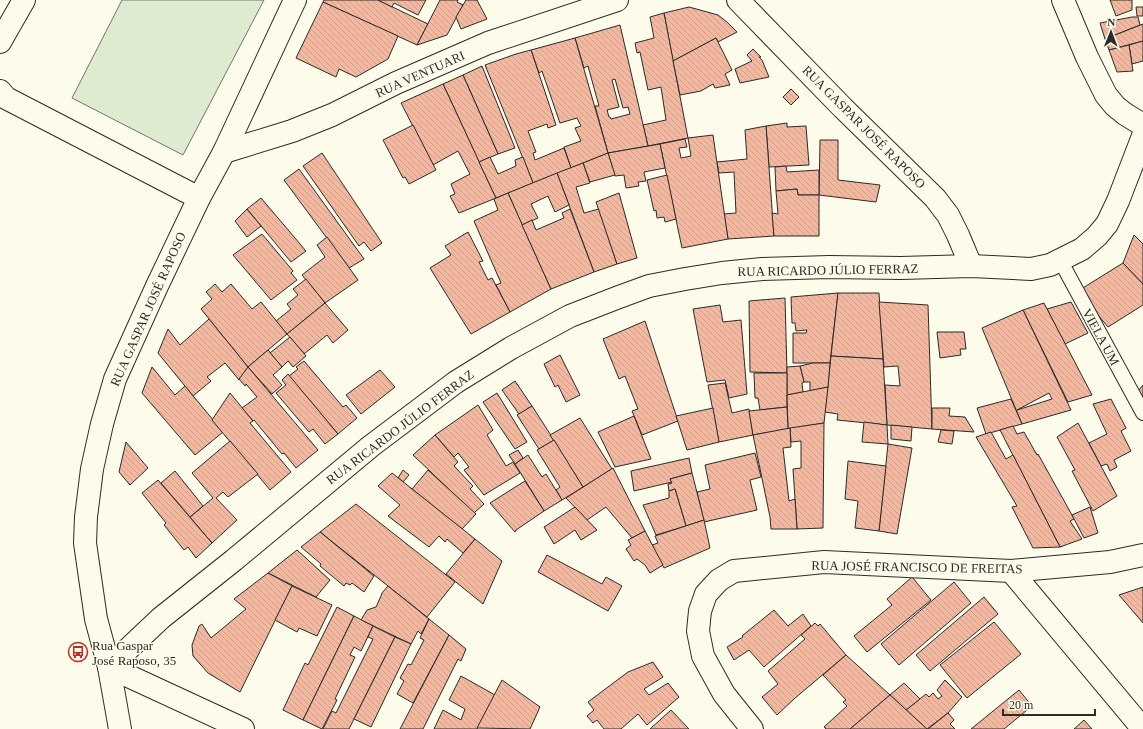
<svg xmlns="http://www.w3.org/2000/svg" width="1143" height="729" font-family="'Times New Roman',serif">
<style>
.park{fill:#deebd1;stroke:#74746e}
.building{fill:url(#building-back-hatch);stroke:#2b2b2b;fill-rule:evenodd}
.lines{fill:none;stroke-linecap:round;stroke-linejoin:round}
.service-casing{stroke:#2b2b2b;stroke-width:16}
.minor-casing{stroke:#2b2b2b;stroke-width:24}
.service{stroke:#fdfbea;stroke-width:14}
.minor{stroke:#fdfbea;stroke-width:22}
.labels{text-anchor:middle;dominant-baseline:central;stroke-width:3;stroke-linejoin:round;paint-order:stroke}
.street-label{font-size:13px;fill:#2b2b2b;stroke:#fdfbea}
.poi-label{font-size:13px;fill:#2b2b2b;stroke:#fdfbea;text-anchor:start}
</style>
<defs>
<pattern id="building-back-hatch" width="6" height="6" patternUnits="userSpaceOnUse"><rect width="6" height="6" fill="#f2b8a0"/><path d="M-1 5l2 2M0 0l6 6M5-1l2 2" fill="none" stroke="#d09e8a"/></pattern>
</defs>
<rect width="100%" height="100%" fill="#fdfbea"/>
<path class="park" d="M 122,0 L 264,0 L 183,155 L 72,98 Z"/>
<g class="building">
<path d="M 324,0 L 378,0 L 428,24 L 417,45 L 323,2 Z"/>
<path d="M 378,0 L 426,0 L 418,15 L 394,3 L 392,7 Z"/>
<path d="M 440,0 L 458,0 L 457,2 L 463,5 L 447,35 L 417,45 Z"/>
<path d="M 466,0 L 477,0 L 487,19 L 461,29 L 456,17 Z"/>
<path d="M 1110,0 L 1132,0 L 1132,10 L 1116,16 Z"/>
<path d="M 323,2 L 398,36 L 388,59 L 356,77 L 339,69 L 336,77 L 296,58 Z"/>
<path d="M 689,7 L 718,15 L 727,22 L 737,32 L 718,42 L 716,38 L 673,61 L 664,13 Z"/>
<path d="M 1136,7 L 1143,7 L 1143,16 L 1137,16 Z"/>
<path d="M 664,13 L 688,138 L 648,146 L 643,125 L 666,120 L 661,87 L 648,90 L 640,52 L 637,53 L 635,43 L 654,38 L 650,17 Z"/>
<path d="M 1132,17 L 1138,17 L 1140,25 L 1105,39 L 1100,23 Z"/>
<path d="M 1143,24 L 1143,41 L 1109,50 L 1105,39 Z"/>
<path d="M 620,25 L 648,146 L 608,153 L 595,106 L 599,106 L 588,66 L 584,68 L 575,38 ZM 615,79 L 623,108 L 628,107 L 630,114 L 611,119 L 610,117 L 609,117 L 607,110 L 619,107 L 612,80 Z"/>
<path d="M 575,38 L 608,153 L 571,168 L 564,147 L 581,141 L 575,128 L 581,126 L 577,118 L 560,123 L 542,71 L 539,73 L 531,50 Z"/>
<path d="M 716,38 L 732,70 L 725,74 L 730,85 L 715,88 L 713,84 L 701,91 L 680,95 L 673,61 Z"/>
<path d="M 1143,41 L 1143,61 L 1132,64 L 1129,45 Z"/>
<path d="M 1129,45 L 1133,71 L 1117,72 L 1109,50 Z"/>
<path d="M 753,49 L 761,57 L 759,57 L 762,60 L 769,77 L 740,83 L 735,69 L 752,61 L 747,55 Z"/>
<path d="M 531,50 L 556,125 L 548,128 L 547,124 L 528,131 L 536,152 L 533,153 L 535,160 L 564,148 L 571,168 L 533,183 L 485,65 L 516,54 Z"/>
<path d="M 482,66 L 515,148 L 498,154 L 463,75 Z"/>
<path d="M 463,75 L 498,154 L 479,162 L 443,84 Z"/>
<path d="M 443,84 L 496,198 L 459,213 L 450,196 L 455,194 L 451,184 L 470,174 L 458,151 L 433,165 L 401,103 Z"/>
<path d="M 791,89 L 799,97 L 791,105 L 783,97 Z"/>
<path d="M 787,123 L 787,127 L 806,126 L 809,165 L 769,167 L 766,126 Z"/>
<path d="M 413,125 L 436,170 L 409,184 L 405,177 L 403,178 L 383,140 Z"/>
<path d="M 766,126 L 774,236 L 728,239 L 724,214 L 736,213 L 734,172 L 719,173 L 717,162 L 747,159 L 745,130 Z"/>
<path d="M 713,135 L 728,239 L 682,248 L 660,144 L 685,139 L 687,147 L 679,148 L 681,158 L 691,156 L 688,138 Z"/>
<path d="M 820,140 L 838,140 L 838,180 L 880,185 L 876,202 L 819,195 Z"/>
<path d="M 660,144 L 665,168 L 644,172 L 646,181 L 638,182 L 639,186 L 626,188 L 624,175 L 615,176 L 608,153 Z"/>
<path d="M 322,153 L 382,243 L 371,251 L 364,242 L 359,246 L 303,166 Z"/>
<path d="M 608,153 L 615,175 L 590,182 L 583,163 Z"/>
<path d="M 490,157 L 498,174 L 516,166 L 515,160 L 523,157 L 533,183 L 496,198 L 479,162 Z"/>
<path d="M 583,163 L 590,183 L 576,187 L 584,213 L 599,209 L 617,264 L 594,272 L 557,173 Z"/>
<path d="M 786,166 L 787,172 L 819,170 L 819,195 L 798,195 L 797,189 L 776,191 L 775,167 Z"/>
<path d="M 299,169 L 364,259 L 349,268 L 284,180 Z"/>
<path d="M 557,173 L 569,205 L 555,212 L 548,196 L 531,204 L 538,218 L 522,225 L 508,193 Z"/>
<path d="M 667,175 L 676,219 L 665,222 L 664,217 L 657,218 L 656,210 L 654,211 L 647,180 Z"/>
<path d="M 797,189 L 798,195 L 819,195 L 819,236 L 774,236 L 772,213 L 778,214 L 776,191 Z"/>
<path d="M 508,193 L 551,289 L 510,312 L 496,285 L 501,283 L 474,221 L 498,210 L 494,199 Z"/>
<path d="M 619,193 L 637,258 L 617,264 L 596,202 Z"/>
<path d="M 261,198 L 306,251 L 291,262 L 247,209 Z"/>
<path d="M 247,209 L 261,226 L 247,237 L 235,221 Z"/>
<path d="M 570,209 L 594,272 L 551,289 L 522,225 L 532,220 L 536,230 L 564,218 L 562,213 Z"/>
<path d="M 468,232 L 483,261 L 479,262 L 488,280 L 492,278 L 510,312 L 471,334 L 430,268 L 451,255 L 445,246 Z"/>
<path d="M 262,234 L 293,271 L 291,273 L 297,280 L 271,300 L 233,255 Z"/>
<path d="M 1134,235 L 1143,244 L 1143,284 L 1123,263 Z"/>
<path d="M 327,237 L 358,280 L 325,303 L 302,275 L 325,257 L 317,245 Z"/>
<path d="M 1123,263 L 1143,284 L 1143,305 L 1108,327 L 1078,291 Z"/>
<path d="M 306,279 L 325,303 L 287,334 L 276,321 L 291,309 L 287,304 L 298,295 L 293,289 Z"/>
<path d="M 215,284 L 222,292 L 231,284 L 252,309 L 261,302 L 287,334 L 248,367 L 201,309 L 212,299 L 206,292 Z"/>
<path d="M 838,293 L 830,363 L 793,363 L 793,333 L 806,333 L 807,330 L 796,331 L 795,323 L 792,323 L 791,297 Z"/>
<path d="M 838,293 L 879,293 L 883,359 L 831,356 Z"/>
<path d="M 785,298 L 787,373 L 750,372 L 749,301 Z"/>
<path d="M 879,302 L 928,305 L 932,429 L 887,425 L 885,385 L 900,386 L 898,366 L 884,367 Z"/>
<path d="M 1071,302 L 1088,333 L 1065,344 L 1047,309 Z"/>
<path d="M 325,303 L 348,330 L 333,343 L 327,335 L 304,354 L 287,334 Z"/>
<path d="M 1044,303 L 1047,309 L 1092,395 L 1068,402 L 1023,310 Z"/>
<path d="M 720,305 L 723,322 L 741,320 L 747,394 L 729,398 L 725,380 L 707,382 L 693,309 Z"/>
<path d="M 1023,310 L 1071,410 L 1022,424 L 982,328 ZM 1049,393 L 1052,399 L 1017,410 Z"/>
<path d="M 209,319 L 248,367 L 239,380 L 225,363 L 207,377 L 211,381 L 193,396 L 158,353 L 168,329 L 180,345 Z"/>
<path d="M 645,321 L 678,421 L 642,435 L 632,411 L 638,409 L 625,376 L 619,379 L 603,339 Z"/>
<path d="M 937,332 L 964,332 L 966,349 L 960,349 L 961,355 L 940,358 Z"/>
<path d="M 290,337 L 306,356 L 293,367 L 288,361 L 282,367 L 270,353 Z"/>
<path d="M 268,350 L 282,367 L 273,375 L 282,385 L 272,394 L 248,367 Z"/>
<path d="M 560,355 L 580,395 L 566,402 L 558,385 L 555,387 L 544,364 Z"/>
<path d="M 831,356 L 883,359 L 887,425 L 837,420 L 838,414 L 825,412 Z"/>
<path d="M 304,361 L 343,407 L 346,405 L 357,418 L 338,434 L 289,376 L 298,369 L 296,367 Z"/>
<path d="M 813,363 L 830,363 L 828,387 L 810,391 L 810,382 L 804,382 L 800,366 Z"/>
<path d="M 800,366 L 804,382 L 802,383 L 803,392 L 787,395 L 787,367 Z"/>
<path d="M 152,367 L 175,395 L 185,386 L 223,432 L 195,455 L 142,393 Z"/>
<path d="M 248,367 L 318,450 L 296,468 L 284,453 L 282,454 L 254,420 L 253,421 L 242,408 L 257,397 L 246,384 L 245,386 L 239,379 Z"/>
<path d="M 380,370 L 395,387 L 361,414 L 346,395 Z"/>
<path d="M 754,373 L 787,373 L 787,407 L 760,410 L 758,398 L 755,398 Z"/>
<path d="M 288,374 L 338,434 L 325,444 L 313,429 L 309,432 L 276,393 L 286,385 L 282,380 Z"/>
<path d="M 515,381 L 532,406 L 519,414 L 502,390 Z"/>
<path d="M 725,383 L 732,413 L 749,409 L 753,435 L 719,442 L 708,385 Z"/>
<path d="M 1143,385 L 1143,403 L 1134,396 Z"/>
<path d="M 828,387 L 824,423 L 788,429 L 787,395 Z"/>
<path d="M 230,393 L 253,421 L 250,423 L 291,472 L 270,490 L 212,420 Z"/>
<path d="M 497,393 L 527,442 L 515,449 L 483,402 Z"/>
<path d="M 1011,399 L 1022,424 L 986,434 L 977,408 Z"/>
<path d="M 1111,399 L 1126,428 L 1121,431 L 1131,451 L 1114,460 L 1117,467 L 1110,471 L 1107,464 L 1101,466 L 1089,443 L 1107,434 L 1093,404 Z"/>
<path d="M 478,405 L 493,430 L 487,435 L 506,466 L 513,462 L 520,473 L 484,495 L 464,470 L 469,467 L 458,453 L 454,457 L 435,435 Z"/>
<path d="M 532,406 L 554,440 L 539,449 L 517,415 Z"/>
<path d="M 787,407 L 788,429 L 753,435 L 749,411 Z"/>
<path d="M 713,408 L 719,442 L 687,450 L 676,416 Z"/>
<path d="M 932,408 L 950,408 L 949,416 L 965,417 L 974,432 L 932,429 Z"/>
<path d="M 634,416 L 651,459 L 615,467 L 598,432 Z"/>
<path d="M 580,418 L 612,469 L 583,487 L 550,435 Z"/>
<path d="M 864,422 L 887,425 L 888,444 L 862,442 Z"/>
<path d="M 824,423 L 823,528 L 797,529 L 793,469 L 801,468 L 801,441 L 791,442 L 790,428 Z"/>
<path d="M 1078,423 L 1117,496 L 1093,511 L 1072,471 L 1075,470 L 1057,437 Z"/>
<path d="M 891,425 L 912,427 L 911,441 L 891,439 Z"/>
<path d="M 1013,426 L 1017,434 L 1024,432 L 1037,455 L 1038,454 L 1072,515 L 1074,519 L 1070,521 L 1082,539 L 1060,547 L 1000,430 Z"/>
<path d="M 790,428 L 791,447 L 783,448 L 789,501 L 795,499 L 797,529 L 771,529 L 770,517 L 753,435 Z"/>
<path d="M 941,430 L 954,431 L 952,444 L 938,442 Z"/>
<path d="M 991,432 L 1006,459 L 1013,455 L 1060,547 L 1033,548 L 1012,507 L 1017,506 L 976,437 Z"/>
<path d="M 435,435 L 458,462 L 454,466 L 473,486 L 470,489 L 484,504 L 474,513 L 413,455 Z"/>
<path d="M 554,440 L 583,487 L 562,500 L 556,490 L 560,487 L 537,450 Z"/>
<path d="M 230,441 L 258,474 L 228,497 L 223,492 L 216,498 L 237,520 L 212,543 L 190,517 L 213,498 L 192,473 Z"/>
<path d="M 126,442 L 148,468 L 130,485 L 119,472 Z"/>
<path d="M 888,444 L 912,448 L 897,534 L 879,531 Z"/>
<path d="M 518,450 L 523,458 L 515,464 L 509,455 Z"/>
<path d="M 755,453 L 761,477 L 750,480 L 757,510 L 704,522 L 697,492 L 710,489 L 705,465 Z"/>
<path d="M 528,455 L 542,477 L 546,474 L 562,500 L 544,511 L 515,464 Z"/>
<path d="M 689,458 L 692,473 L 670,479 L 672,482 L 634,491 L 631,471 Z"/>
<path d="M 848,461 L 886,466 L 879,531 L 855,528 L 858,501 L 845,499 Z"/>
<path d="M 613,468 L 645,531 L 632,538 L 606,507 L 587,520 L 566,498 Z"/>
<path d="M 403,470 L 409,475 L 403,482 L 398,478 Z"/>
<path d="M 428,470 L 476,514 L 462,529 L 412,489 Z"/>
<path d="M 175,471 L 203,506 L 190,517 L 161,483 Z"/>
<path d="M 392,473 L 475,539 L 463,553 L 447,539 L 445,542 L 439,536 L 429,547 L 388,516 L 400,505 L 378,486 Z"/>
<path d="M 692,473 L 704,520 L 686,526 L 675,489 L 669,491 L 668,484 L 672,483 L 670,479 Z"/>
<path d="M 158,480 L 212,543 L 196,558 L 188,547 L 184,550 L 164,525 L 166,523 L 142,493 Z"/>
<path d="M 525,481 L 544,511 L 516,530 L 515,532 L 490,503 Z"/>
<path d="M 675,489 L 686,526 L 656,535 L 643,505 L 669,498 L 669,491 Z"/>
<path d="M 356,504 L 455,582 L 427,617 L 320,532 Z"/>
<path d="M 575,507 L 597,530 L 581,540 L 575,530 L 554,544 L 544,527 Z"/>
<path d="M 1090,507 L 1098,533 L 1084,538 L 1072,515 Z"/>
<path d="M 704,520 L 710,548 L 664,568 L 652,545 L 658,543 L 655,536 Z"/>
<path d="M 645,531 L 663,565 L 650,573 L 645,565 L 637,559 L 634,561 L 626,549 L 631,545 L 628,540 Z"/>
<path d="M 320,532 L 374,576 L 364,592 L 352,583 L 350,585 L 346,583 L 344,586 L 320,566 L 321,564 L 301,547 Z"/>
<path d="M 475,539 L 502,561 L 483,604 L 446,574 Z"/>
<path d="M 297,550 L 330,580 L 316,597 L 268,573 Z"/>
<path d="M 547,555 L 602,584 L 606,577 L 622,586 L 608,611 L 538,572 Z"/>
<path d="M 268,573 L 292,586 L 240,692 L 208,673 L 193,656 L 192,645 L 199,626 L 202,624 L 211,638 L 246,609 L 234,599 Z"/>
<path d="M 912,577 L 931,600 L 867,652 L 854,636 L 892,605 L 887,599 Z"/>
<path d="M 954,582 L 971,603 L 899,665 L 881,644 Z"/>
<path d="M 292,586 L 332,605 L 317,636 L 299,628 L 297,632 L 275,620 Z"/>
<path d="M 388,586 L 429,619 L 421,634 L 418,631 L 411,644 L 361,620 L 367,610 L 376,607 L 381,596 L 382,593 Z"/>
<path d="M 1143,587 L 1143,623 L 1119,595 Z"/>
<path d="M 984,597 L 998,614 L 930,671 L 916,655 Z"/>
<path d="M 337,607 L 354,616 L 303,720 L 283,710 L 305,663 L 308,665 Z"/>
<path d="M 774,610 L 788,626 L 803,614 L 811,626 L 764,667 L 749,650 L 734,660 L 727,647 L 743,637 L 742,636 Z"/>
<path d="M 354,616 L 373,626 L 361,651 L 354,647 L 350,655 L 355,657 L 335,699 L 337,700 L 322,729 L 303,720 Z"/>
<path d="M 429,619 L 449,635 L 413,703 L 397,694 L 404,681 L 400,678 L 408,664 L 411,665 L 424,640 L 420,638 Z"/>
<path d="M 994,622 L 1021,654 L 967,698 L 940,665 Z"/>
<path d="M 815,623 L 818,626 L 820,624 L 846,655 L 794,699 L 777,715 L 762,697 L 778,684 L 768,671 L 805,639 L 801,635 Z"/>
<path d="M 373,626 L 395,637 L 349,729 L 323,729 L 332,711 L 336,713 L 373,639 L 368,637 Z"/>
<path d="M 449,635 L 466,649 L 461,661 L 458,659 L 423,729 L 400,729 Z"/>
<path d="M 395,637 L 411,644 L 371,727 L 354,719 Z"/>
<path d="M 846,655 L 890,695 L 850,729 L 825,729 L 826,728 L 824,727 L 847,706 L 843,702 L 846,700 L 823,675 Z"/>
<path d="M 653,662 L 663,677 L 644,689 L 649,695 L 668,683 L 679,697 L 647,725 L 638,714 L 621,729 L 604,729 L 597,720 L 593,723 L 587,716 L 594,710 L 588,702 L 628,672 Z"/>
<path d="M 461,676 L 495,695 L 477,729 L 434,729 L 443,710 L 461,720 L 465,709 L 449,700 Z"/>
<path d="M 502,680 L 540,707 L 530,729 L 477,728 Z"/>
<path d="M 945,680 L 962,697 L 948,713 L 927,729 L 906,710 L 926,694 L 929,697 L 933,693 L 938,699 L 942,696 L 937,690 Z"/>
<path d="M 904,683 L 920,699 L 906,710 L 890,695 Z"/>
<path d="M 1019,690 L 1032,706 L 1004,729 L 971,729 Z"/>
<path d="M 890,695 L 927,729 L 850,729 Z"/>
<path d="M 671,710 L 689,729 L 650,729 Z"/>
<path d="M 948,713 L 954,720 L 950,724 L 955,729 L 928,729 Z"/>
<path d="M 1084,720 L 1092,729 L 1074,729 Z"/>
</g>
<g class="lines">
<g class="service-casing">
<path id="service" d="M 1060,260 L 1143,413"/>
</g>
<g class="minor-casing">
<g id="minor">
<path d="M 738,0 L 843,108 L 935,198 L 948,215 L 958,235 L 971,266"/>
<path d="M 1063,0 L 1087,57 L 1106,95 L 1115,106 L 1125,114 L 1143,125"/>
<path d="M 0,42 L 24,0"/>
<path d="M 0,91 L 6,98 L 199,198"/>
<path d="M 224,152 L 292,131 L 332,115 L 396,83 L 488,43 L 617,0"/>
<path d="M 1011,571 L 1143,729"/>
<path d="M 109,667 L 161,618 L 234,560 L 371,446 L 456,382 L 511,348 L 570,316 L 619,297 L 649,286 L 685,279 L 722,273 L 762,269 L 829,267 L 901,268 L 971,266 L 1031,269 L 1050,265 L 1082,249 L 1097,236 L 1107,224 L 1118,201 L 1143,136"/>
<path d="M 109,667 L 243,729"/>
<path d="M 120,729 L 109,667 L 96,619 L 85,543 L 86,517 L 92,469 L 102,424 L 115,379 L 157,286 L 199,198 L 224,152 L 295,0"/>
<path d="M 752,729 L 724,694 L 703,656 L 698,631 L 700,611 L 706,594 L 719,580 L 734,571 L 824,562 L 1011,571 L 1110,562 L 1143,555"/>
</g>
</g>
<use href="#service" class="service"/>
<use href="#minor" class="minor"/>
</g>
<defs>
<g id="bus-ring" transform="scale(1)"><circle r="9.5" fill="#fdfbea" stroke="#c62828" stroke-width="1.5"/><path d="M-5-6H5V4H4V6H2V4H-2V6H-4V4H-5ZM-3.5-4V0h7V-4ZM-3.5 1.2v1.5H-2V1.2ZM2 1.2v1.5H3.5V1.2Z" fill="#c62828"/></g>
</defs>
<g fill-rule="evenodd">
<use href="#bus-ring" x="78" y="652"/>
</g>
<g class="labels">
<g class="street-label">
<text transform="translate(420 74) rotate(-24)">RUA VENTUARI</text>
<text transform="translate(864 127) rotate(45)">RUA GASPAR JOSÉ RAPOSO</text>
<text transform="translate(828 270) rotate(-1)">RUA RICARDO JÚLIO FERRAZ</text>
<text transform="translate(148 309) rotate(-66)">RUA GASPAR JOSÉ RAPOSO</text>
<text transform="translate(1101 337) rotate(61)">VIELA UM</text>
<text transform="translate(400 427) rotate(-37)">RUA RICARDO JÚLIO FERRAZ</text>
<text transform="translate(917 567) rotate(1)">RUA JOSÉ FRANCISCO DE FREITAS</text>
</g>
<g class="poi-label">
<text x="92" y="645">Rua Gaspar<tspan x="92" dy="15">José Raposo, 35</tspan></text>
</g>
</g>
<g transform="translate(1111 32) rotate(1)" stroke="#fdfbea" stroke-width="3" paint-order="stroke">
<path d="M0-3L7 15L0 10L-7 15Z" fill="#2b2b2b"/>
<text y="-6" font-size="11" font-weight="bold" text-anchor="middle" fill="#2b2b2b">N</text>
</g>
<path d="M1003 709v6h92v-6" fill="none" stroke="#2b2b2b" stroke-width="2"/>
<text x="1009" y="709" font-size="12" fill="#2b2b2b" stroke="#fdfbea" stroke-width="3" paint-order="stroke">20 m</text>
</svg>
